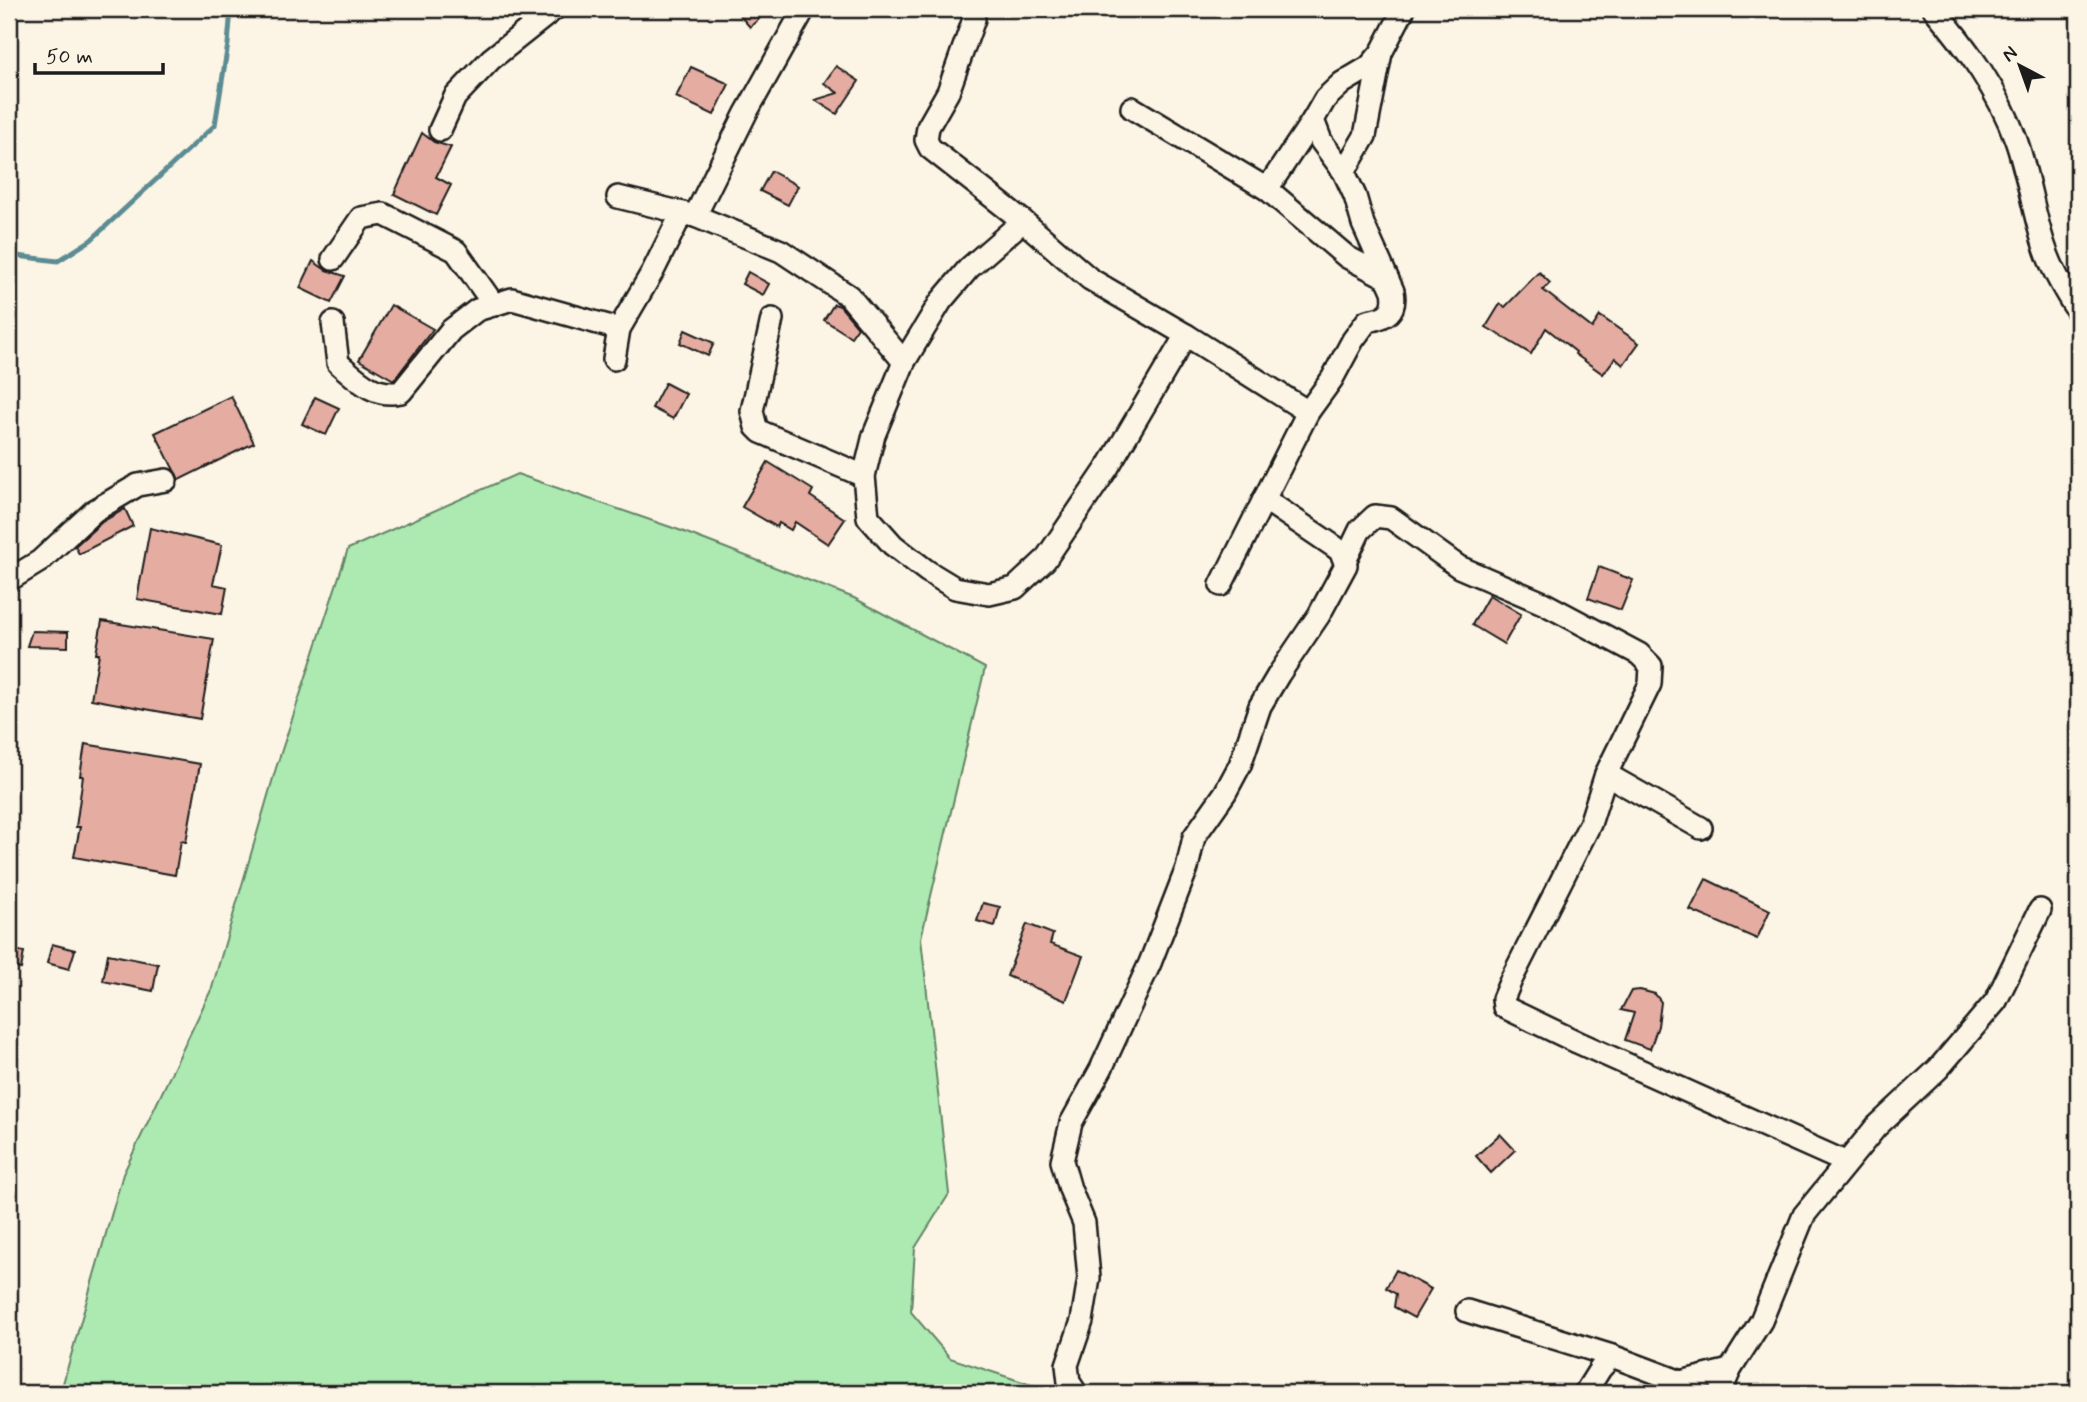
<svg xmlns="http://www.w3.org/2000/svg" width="2087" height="1402" font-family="Mynerve,sans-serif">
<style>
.green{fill:#aceab1;stroke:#648366;stroke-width:2}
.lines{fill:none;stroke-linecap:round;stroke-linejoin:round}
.stream{stroke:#5c8c93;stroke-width:5}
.building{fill:#e5aca1;stroke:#1c1c1c;stroke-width:2}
.minor-casing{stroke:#1c1c1c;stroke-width:26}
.minor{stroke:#fcf5e5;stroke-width:21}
</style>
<rect width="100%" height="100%" fill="#fcf5e5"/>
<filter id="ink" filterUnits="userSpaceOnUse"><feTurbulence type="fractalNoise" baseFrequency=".0143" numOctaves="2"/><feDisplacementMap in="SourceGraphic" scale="14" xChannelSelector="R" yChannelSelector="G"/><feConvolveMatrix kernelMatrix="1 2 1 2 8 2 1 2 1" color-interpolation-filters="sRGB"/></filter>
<g filter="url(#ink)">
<path class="green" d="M 517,474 L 679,530 L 854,598 L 985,668 L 921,938 L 949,1194 L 915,1248 L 911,1312 L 950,1358 L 1056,1393 L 63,1393 L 62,1387 L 123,1174 L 212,988 L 276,768 L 348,549 Z"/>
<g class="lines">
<path class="stream" d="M 9,255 L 58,261 L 91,240 L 215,125 L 228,44 L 231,9"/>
</g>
<g class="building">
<path d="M 734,9 L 770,9 L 750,27 Z"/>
<path d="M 836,66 L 859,81 L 837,114 L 815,100 L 838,93 L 824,83 Z"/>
<path d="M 691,67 L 729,84 L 714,115 L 676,97 Z"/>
<path d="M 422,133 L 434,142 L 451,147 L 436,177 L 451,185 L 436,215 L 394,194 Z"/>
<path d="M 771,171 L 798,186 L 788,205 L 760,191 Z"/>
<path d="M 313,261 L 326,270 L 345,276 L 331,303 L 300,288 Z"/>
<path d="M 748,272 L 769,284 L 763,295 L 742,284 Z"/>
<path d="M 1539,272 L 1550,283 L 1543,290 L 1592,328 L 1600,316 L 1639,343 L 1623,365 L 1615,358 L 1603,374 L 1575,354 L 1576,352 L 1546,328 L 1531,354 L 1486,327 L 1500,304 L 1505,307 Z"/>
<path d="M 834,304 L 840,306 L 858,327 L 851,337 L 824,320 Z"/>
<path d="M 391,305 L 433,329 L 394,380 L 359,360 Z"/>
<path d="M 685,330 L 714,343 L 708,356 L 680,343 Z"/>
<path d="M 665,383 L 686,394 L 673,419 L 652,408 Z"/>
<path d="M 231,396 L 254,443 L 179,480 L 155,433 Z"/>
<path d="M 315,397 L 339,408 L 326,435 L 302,424 Z"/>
<path d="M 768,462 L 813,490 L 810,496 L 845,519 L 828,544 L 795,522 L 791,530 L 779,523 L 777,527 L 742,507 Z"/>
<path d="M 125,509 L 133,526 L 79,554 L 75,546 L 102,522 Z"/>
<path d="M 150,528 L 222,545 L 213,584 L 227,587 L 222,614 L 137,599 Z"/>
<path d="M 1599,567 L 1633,580 L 1621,610 L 1588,598 Z"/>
<path d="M 1489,595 L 1521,614 L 1504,644 L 1472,625 Z"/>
<path d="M 102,621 L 214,639 L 200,719 L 91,699 L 99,654 L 96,654 Z"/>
<path d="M 32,631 L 68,632 L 68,647 L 27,646 Z"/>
<path d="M 85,744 L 200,764 L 186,842 L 181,841 L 175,875 L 74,857 L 80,827 L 76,827 L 83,776 L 80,776 Z"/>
<path d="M 1706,879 L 1770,910 L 1757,939 L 1690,910 Z"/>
<path d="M 983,903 L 1000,907 L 995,926 L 977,921 Z"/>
<path d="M 1027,924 L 1053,934 L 1050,944 L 1083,956 L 1066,1001 L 1007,976 Z"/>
<path d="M 52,944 L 75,950 L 69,969 L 47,963 Z"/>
<path d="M 9,949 L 24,952 L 21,969 L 9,967 Z"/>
<path d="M 108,954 L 158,964 L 153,991 L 103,981 Z"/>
<path d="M 1640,990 L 1655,994 L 1661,1002 L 1658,1026 L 1650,1049 L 1625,1040 L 1634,1013 L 1621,1010 L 1631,991 Z"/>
<path d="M 1500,1134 L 1515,1150 L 1491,1173 L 1476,1156 Z"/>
<path d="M 1396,1270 L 1431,1289 L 1414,1318 L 1394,1307 L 1396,1294 L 1386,1288 Z"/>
</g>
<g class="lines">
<g class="minor-casing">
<g id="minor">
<path d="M 972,9 L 974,19 L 948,92 L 928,127 L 926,140 L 930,148 L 1023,221 L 1090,279 L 1186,335 L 1308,412"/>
<path d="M 1934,9 C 1968,49 1998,90 2016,140 C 2028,174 2033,211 2044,245 C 2051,268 2065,292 2078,312"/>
<path d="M 1132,108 L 1267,189 L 1347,257 L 1387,278"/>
<path d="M 440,130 L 455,97 L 491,59 L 554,9"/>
<path d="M 1344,172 L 1365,136 L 1381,53"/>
<path d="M 1267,189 L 1313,120"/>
<path d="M 618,197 L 695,216 L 781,251 L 849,296 L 904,362"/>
<path d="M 695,216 L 746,113 L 804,9"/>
<path d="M 1023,221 L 969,268 L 941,301 L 904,362 L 874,435 L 864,476 L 868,517 L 893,545 L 927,571 L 955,588 L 989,594 L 1015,588 L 1045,560 L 1108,467 L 1186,335"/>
<path d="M 333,259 L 361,218 L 383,214 L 456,251 L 494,305"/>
<path d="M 772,319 L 752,411 L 756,427 L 761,432 L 864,476"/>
<path d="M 333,323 L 338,363 C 357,379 374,398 401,392 L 451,330 L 477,310 L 512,299 L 619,329"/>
<path d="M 614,359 L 619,329 L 653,271 L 682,213"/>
<path d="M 1346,559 L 1360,530 L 1375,516 L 1391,518 L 1459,567 L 1543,603 L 1639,654 L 1651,666 L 1650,684 L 1606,774 L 1590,824 L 1511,980 L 1503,999 L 1504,1007 L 1577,1042 L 1845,1162"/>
<path d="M 9,580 L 40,561 L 94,511 L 138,485 L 166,480"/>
<path d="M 1221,585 L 1308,412 L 1332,379 L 1353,340 L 1367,321 C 1386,318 1397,312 1393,291 L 1363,224 L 1355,196 L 1344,172 L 1321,141 L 1313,120 L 1325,99 L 1342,83 L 1369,67 L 1381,53 L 1404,9"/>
<path d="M 1606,774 L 1701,828"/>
<path d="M 1467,1311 L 1612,1356 L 1681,1382 L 1730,1370"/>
<path d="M 1076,1393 L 1069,1382 L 1067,1365 L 1082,1321 L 1089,1278 L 1084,1223 L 1070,1189 L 1062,1161 L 1071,1123 L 1101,1069 L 1150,963 L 1187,868 L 1194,837 L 1225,793 L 1240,765 L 1260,706 L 1279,674 L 1319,615 L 1346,565 L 1341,552 L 1335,547 L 1264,499"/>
<path d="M 1585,1393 L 1600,1369 L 1612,1356"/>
<path d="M 1720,1393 L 1730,1370 L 1761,1321 L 1804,1215 L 1876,1127 L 1938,1069 L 1996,1001 L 2040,910"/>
</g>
</g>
<use href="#minor" class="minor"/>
</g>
</g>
<rect width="2087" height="1402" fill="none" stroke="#fcf5e5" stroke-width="35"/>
<rect x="18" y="18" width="2052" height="1367" fill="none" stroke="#1c1c1c" stroke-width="2.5" filter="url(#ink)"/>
<g transform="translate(2020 66) rotate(319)" stroke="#fcf5e5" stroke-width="5" paint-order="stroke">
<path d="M0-5L12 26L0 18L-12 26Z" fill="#1c1c1c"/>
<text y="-10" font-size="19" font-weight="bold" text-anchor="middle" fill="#1c1c1c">N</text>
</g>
<path d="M35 63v10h128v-10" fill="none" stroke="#1c1c1c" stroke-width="3.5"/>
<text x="46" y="63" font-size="21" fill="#1c1c1c" stroke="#fcf5e5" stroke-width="5" paint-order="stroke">50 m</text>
</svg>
